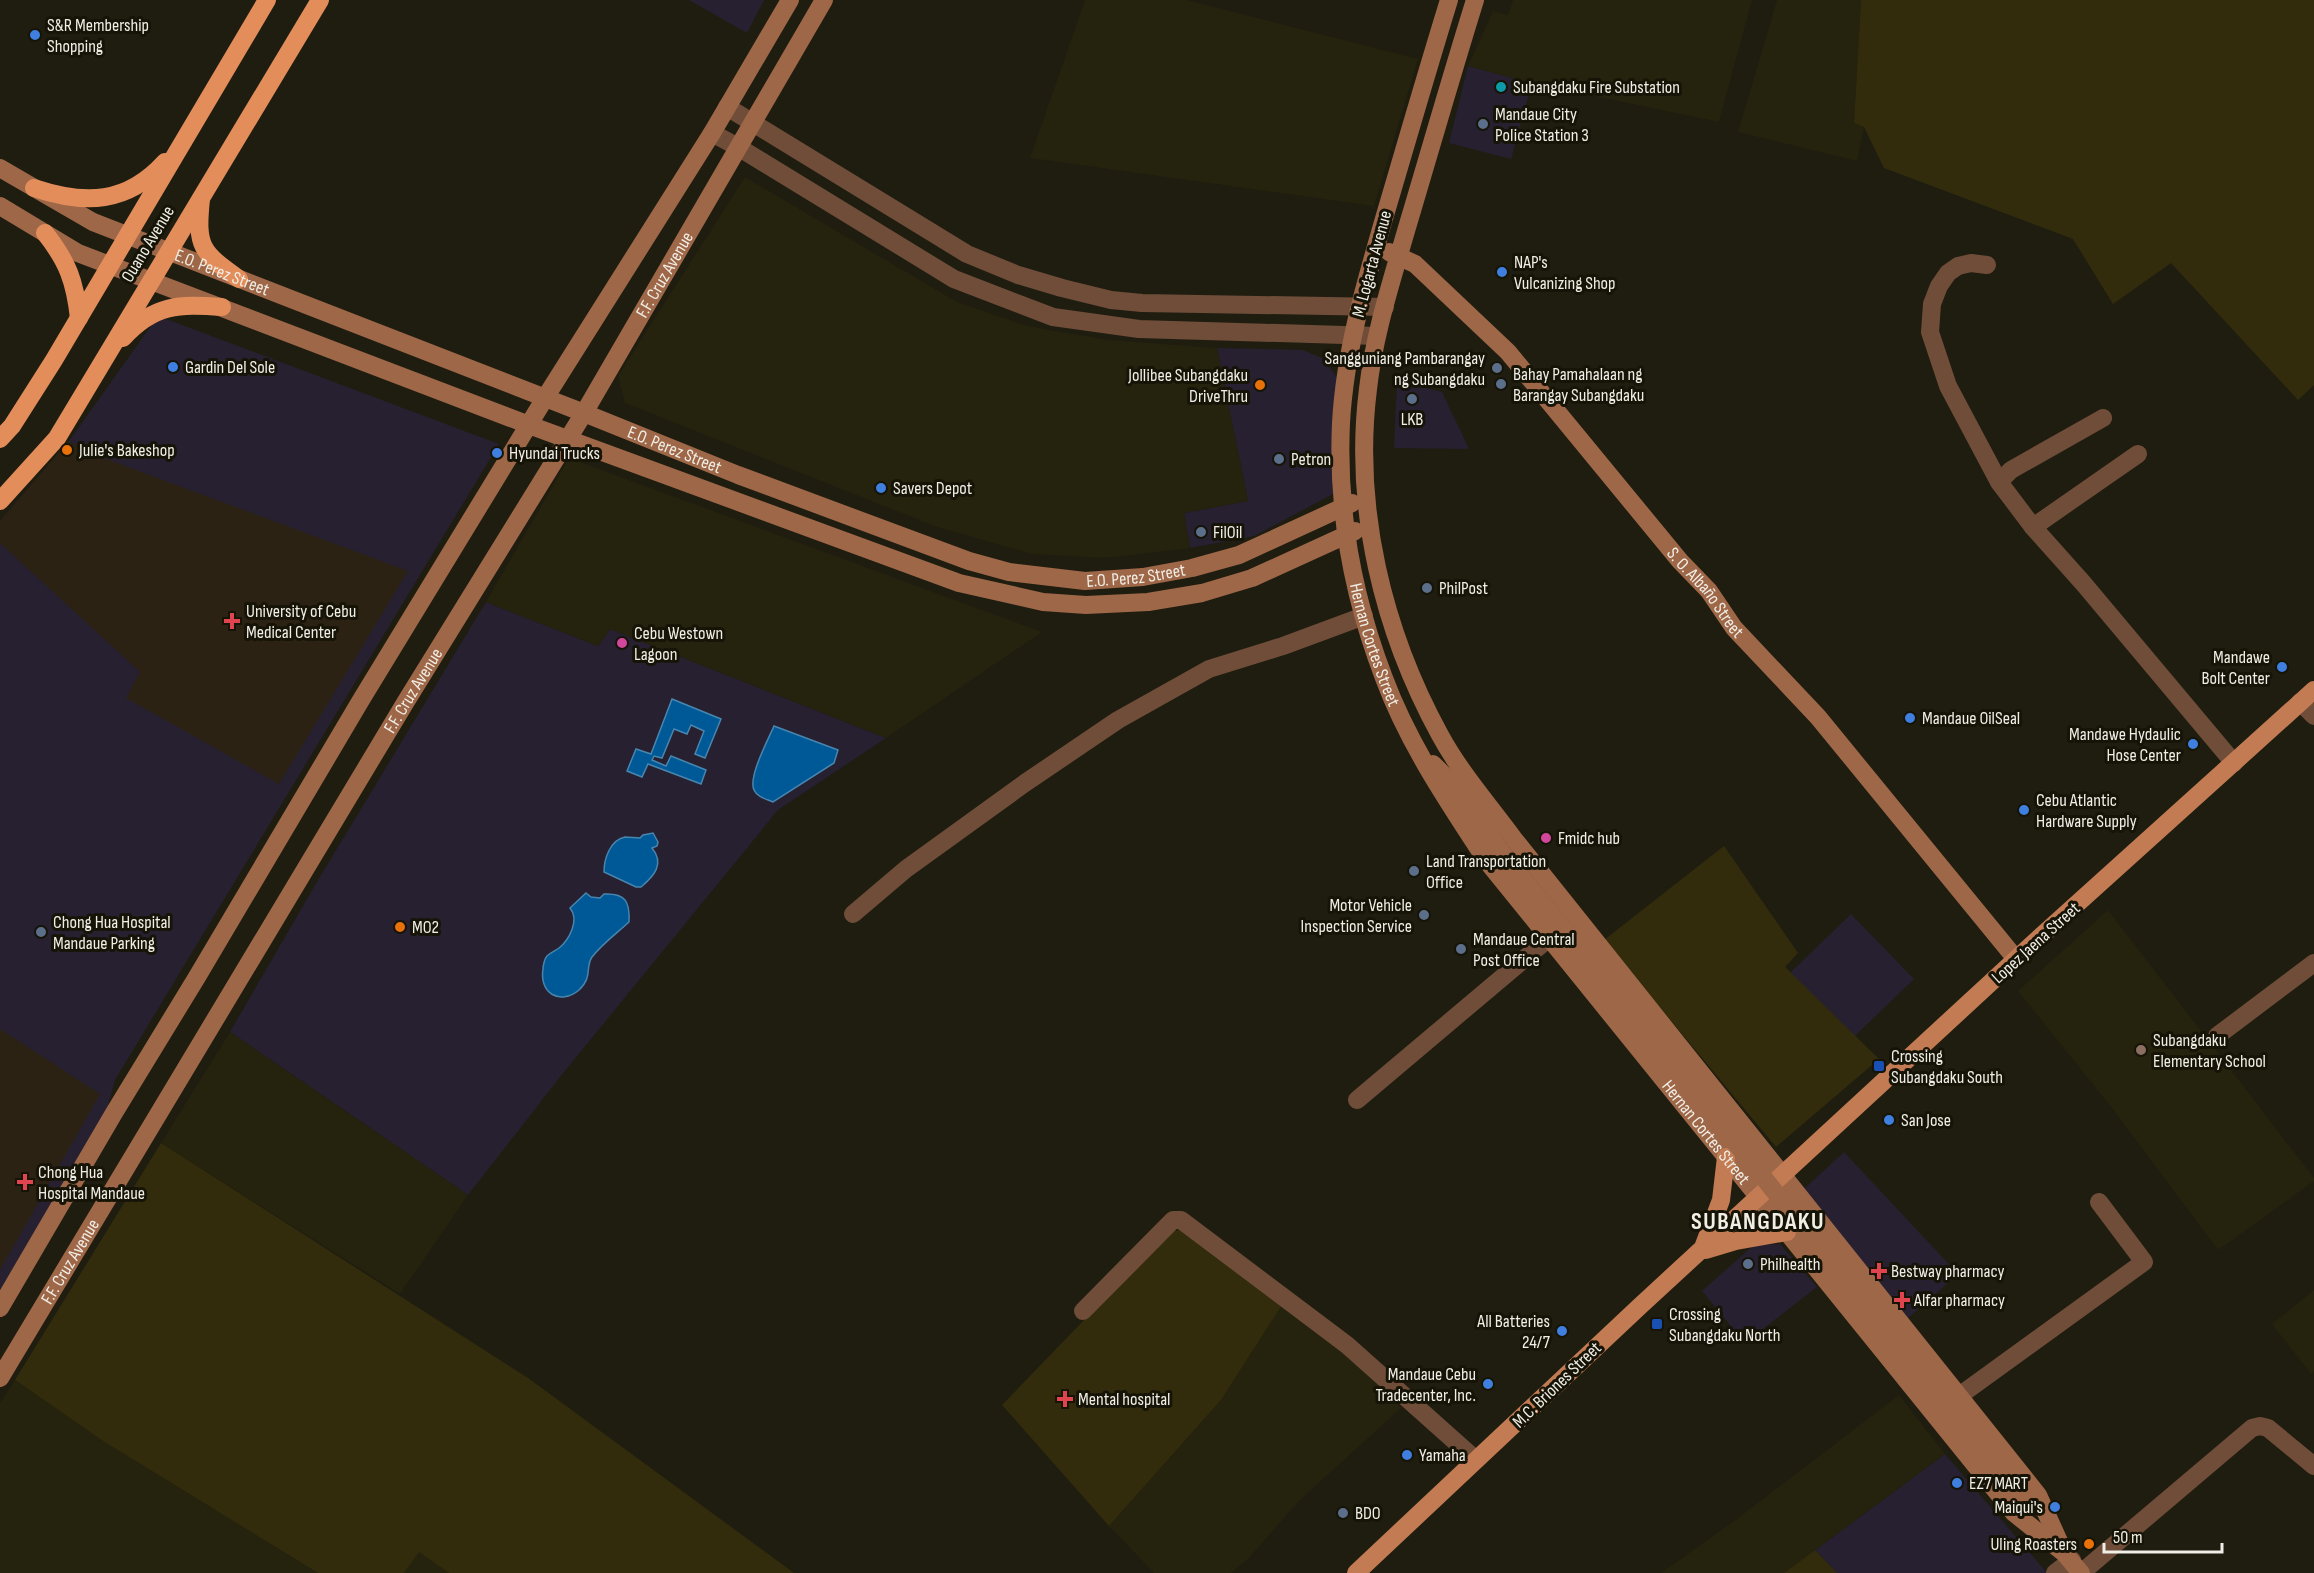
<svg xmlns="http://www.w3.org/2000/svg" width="2314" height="1573" font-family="'Sofia Sans Condensed',sans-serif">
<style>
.commercial{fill:#262030}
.built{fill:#25220e}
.medical{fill:#2c2213}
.green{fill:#322c0c}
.water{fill:#005997;stroke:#4886af;stroke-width:1.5}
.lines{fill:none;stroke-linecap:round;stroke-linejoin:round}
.street{stroke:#6f4d39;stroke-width:18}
.secondary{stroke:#9e6748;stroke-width:18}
.primary{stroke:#c27b52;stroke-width:18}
.highway{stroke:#e38d5b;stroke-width:18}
.secondary-bridge{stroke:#9e6748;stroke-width:18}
.shop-dot{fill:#3f7fe0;stroke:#161407;stroke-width:2}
.culture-dot{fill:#0f9aa8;stroke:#161407;stroke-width:2}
.service-dot{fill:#5c6f8a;stroke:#161407;stroke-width:2}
.food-dot{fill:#e8710a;stroke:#161407;stroke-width:2}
.health-dot{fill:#e0444e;stroke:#161407;stroke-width:2}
.hotel-dot{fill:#d1479c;stroke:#161407;stroke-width:2}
.education-dot{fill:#8d6e63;stroke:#161407;stroke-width:2}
.transit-dot{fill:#1a4fb4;stroke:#161407;stroke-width:2}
.labels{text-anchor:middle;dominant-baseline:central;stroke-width:6;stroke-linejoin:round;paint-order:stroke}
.poi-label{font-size:18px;fill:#f0eee6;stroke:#161407;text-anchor:start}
.street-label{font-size:18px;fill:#f0eee6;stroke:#161407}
.district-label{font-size:24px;font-weight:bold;letter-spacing:1.5px;fill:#f0eee6;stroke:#161407}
</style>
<rect width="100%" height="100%" fill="#1f1d10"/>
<g class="commercial">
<path d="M 689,0 L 764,0 L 747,33 Z"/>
<path d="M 1468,66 L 1532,83 L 1511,159 L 1449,143 Z"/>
<path d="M 158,316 L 499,444 L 115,1080 L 107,1109 L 0,1290 L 0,521 L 69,441 Z"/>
<path d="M 1217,348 L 1303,350 L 1322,358 L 1337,377 L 1333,494 L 1254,536 L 1190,548 L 1184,513 L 1248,501 Z"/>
<path d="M 1397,381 L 1442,392 L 1469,449 L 1394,448 Z"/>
<path d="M 486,602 L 598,646 L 610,629 L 886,738 L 778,810 L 560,1077 L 468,1195 L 230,1032 L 315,885 Z"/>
<path d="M 1851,914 L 1914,979 L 1802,1087 L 1739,1022 Z"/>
<path d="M 1844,1152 L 1958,1274 L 1908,1318 L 1803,1190 Z"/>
<path d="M 1780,1244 L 1817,1287 L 1745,1343 L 1702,1291 L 1754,1245 Z"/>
<path d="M 1945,1454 L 2047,1573 L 1837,1573 L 1815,1550 Z"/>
</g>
<g class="built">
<path d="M 1085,0 L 1187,0 L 1418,59 L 1374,206 L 1030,158 Z"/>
<path d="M 1513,0 L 1752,0 L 1719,122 L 1532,83 L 1468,66 L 1493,11 L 1508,15 Z"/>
<path d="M 1777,0 L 1861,0 L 1854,123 L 1864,126 L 1857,161 L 1738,132 Z"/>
<path d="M 745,177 L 957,302 L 1027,326 L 1108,340 L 1217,348 L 1248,501 L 1184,513 L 1190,548 L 1105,558 L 1032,554 L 937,527 L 625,403 L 618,376 Z"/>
<path d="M 569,458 L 1042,632 L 886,738 L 610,629 L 598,646 L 486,602 Z"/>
<path d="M 2108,910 L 2314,1178 L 2314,1181 L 2218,1250 L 2112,1108 L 2018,991 Z"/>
<path d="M 230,1032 L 468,1195 L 400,1294 L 161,1143 Z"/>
<path d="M 2314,1290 L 2314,1372 L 2311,1374 L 2272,1324 Z"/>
<path d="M 1282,1305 L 1342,1349 L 1401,1408 L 1299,1501 L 1248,1559 L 1231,1573 L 1154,1573 L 1109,1526 L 1221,1400 Z"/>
<path d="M 15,1380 L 103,1441 L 318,1573 L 0,1573 L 0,1403 Z"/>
<path d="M 1899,1395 L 1945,1454 L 1784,1573 L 1661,1573 L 1738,1518 Z"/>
<path d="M 418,1551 L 449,1573 L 404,1573 Z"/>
</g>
<g class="medical">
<path d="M 69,441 L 90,453 L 408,571 L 279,784 L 126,698 L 140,672 L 0,543 L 0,521 Z"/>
<path d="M 0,1029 L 100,1094 L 0,1270 Z"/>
</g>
<g class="green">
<path d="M 1861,0 L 2314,0 L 2314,385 L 2298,400 L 2171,263 L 2113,304 L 2073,239 L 1884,168 L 1864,127 L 1854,123 Z"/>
<path d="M 1724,846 L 1798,953 L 1785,967 L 1879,1059 L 1776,1147 L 1604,940 Z"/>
<path d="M 161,1143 L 528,1378 L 794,1573 L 449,1573 L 419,1552 L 404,1573 L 318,1573 L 103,1441 L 15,1380 Z"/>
<path d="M 1185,1229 L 1282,1305 L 1221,1400 L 1109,1526 L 1002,1405 L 1169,1232 Z"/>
<path d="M 1815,1550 L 1837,1573 L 1784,1573 Z"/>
</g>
<g class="water">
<path d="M 672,699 L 721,719 L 705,758 L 695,754 L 704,731 L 691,725 L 687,734 L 674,729 L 662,758 L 654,756 L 652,760 L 666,766 L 671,756 L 706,770 L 701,784 L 648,764 L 642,777 L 627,771 L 636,749 L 651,754 Z"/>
<path d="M 774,726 L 838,750 L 834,763 L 773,802 C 766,799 757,797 754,790 C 748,777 768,740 774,726 Z"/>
<path d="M 653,833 L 658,842 L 657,846 L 652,848 C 665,864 654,876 641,887 L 636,887 L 604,872 C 604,859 610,840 625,837 C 630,837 636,838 640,838 L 643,835 Z"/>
<path d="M 586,893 L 591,897 L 600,898 L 604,894 C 626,893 630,902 629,922 C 617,933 602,944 592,957 C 585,967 593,977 579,990 C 560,1006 539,993 543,969 C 543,965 545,958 547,956 C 550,953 555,951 559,948 C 569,940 580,920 570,908 Z"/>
</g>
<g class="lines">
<g class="street">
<path d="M 727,107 L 967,254 L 1018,275 L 1062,288 L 1111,300 L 1142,303 L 1385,307"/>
<path d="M 712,133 L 738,147 L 954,279 L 1053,317 L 1139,329 L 1377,336"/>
<path d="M 1987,265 L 1971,263 L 1958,266 L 1948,273 L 1939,286 L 1932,304 L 1930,332 L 1948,386 L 1999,482 L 2033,527 L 2083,583 L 2234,763"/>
<path d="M 1999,482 L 2011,470 L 2103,418"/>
<path d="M 2033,527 L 2138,454"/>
<path d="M 2300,702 L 2314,716"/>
<path d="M 853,914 L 906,869 L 1025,783 L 1118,720 L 1209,669 L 1283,646 L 1364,616"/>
<path d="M 2217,1036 L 2314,963"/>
<path d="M 1357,1100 L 1549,938"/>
<path d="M 1083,1311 L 1173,1220 L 1181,1220 L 1347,1345 L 1476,1460"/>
<path d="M 1959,1396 L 2144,1262 L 2099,1202"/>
<path d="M 2055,1573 L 2072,1560"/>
<path d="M 2081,1573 L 2252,1428 L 2260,1426 L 2268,1428 L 2314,1466"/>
</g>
<g class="secondary">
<path id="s1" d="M 1449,0 C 1428,68 1408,137 1388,205 C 1367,277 1345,349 1341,423 C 1337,509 1353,597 1384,678 C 1408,743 1448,802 1486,860 L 2014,1513 L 2064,1553 L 2081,1573"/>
<path d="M 1475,0 C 1451,77 1429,154 1406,231 C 1391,283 1374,335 1368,389 C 1353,508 1383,631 1440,735 C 1460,772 1489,805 1514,839 L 2038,1495 L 2062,1548"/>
<path id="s2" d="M 0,168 L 93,222 L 584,413 L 738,475 L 969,561 L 1009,572 L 1085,581 L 1143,577 L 1192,568 L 1239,555 L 1352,503"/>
<path d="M 0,206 L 78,253 L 529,425 L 959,583 L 1043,602 L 1086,605 L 1148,602 L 1202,593 L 1252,578 L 1355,531"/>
<path id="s3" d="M 1389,252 L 1415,264 L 1508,352 L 1680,561 L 1709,591 L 1734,628 L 1818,717 L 2016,959"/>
<path d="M 1433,764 L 1456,787 L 1500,850"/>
<path d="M 0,1308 L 114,1113 L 197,977 L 361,700 L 545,398 L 712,133 L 790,0"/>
<path id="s4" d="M 0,1378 L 405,703 L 584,413 L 824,0"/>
</g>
<g class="primary">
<path d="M 1704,1245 L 1721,1200 L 1726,1157"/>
<path d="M 1706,1250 L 1736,1241 L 1787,1232"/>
<path d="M 1356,1573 L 1639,1307 L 2027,949 L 2314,690"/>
</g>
<g class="highway">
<path d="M 34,188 C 85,205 127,204 165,162"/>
<path d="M 201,199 C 196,247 201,252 239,279"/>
<path d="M 45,233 C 68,262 75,282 79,318"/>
<path d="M 123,338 C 154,304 179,304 222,307"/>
<path d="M 0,439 L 12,426 L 54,360 L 267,0"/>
<path d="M 0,501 L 57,438 L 320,0"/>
</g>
<path class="secondary-bridge" d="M 1500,850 L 2026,1504"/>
</g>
<g class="shop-dot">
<circle cx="35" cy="35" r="6"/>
<circle cx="1502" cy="272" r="6"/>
<circle cx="173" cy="367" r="6"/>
<circle cx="497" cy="453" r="6"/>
<circle cx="881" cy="488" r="6"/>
<circle cx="2282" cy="667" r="6"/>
<circle cx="1910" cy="718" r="6"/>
<circle cx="2193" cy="744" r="6"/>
<circle cx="2024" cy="810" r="6"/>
<circle cx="1889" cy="1120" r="6"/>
<circle cx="1562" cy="1331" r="6"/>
<circle cx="1488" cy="1384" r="6"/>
<circle cx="1407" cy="1455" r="6"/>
<circle cx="1957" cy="1483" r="6"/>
<circle cx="2055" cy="1507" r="6"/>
</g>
<circle class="culture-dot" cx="1501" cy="87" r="6"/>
<g class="service-dot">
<circle cx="1483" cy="124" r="6"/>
<circle cx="1497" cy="368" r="6"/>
<circle cx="1501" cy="384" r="6"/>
<circle cx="1412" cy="399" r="6"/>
<circle cx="1279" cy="459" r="6"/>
<circle cx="1201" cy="532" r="6"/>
<circle cx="1427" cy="588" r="6"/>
<circle cx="1414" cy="871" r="6"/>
<circle cx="1424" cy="915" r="6"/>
<circle cx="41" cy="932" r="6"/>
<circle cx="1461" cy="949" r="6"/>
<circle cx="1748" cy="1264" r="6"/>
<circle cx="1343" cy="1513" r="6"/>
</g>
<g class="food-dot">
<circle cx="1260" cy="385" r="6"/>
<circle cx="67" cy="450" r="6"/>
<circle cx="400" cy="927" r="6"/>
<circle cx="2089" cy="1544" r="6"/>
</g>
<g class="health-dot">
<path d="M229 612h6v6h6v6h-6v6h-6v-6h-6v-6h6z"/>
<path d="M22 1173h6v6h6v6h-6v6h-6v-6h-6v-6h6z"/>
<path d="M1876 1262h6v6h6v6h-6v6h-6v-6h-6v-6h6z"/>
<path d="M1899 1291h6v6h6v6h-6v6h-6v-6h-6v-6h6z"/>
<path d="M1062 1390h6v6h6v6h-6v6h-6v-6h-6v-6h6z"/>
</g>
<g class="hotel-dot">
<circle cx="622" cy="643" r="6"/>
<circle cx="1546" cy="838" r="6"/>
</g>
<circle class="education-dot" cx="2141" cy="1050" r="6"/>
<g class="transit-dot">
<rect x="1873" y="1060" width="12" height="12" rx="3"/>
<rect x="1651" y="1318" width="12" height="12" rx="3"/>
</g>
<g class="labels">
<g class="poi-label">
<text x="47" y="25">S&amp;R Membership<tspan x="47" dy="21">Shopping</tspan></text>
<text x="1513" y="87">Subangdaku Fire Substation</text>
<text x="1495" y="114">Mandaue City<tspan x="1495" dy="21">Police Station 3</tspan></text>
<text x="1514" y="262">NAP's<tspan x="1514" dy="21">Vulcanizing Shop</tspan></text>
<text x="1485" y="358" text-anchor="end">Sangguniang Pambarangay<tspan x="1485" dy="21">ng Subangdaku</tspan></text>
<text x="185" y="367">Gardin Del Sole</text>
<text x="1513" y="374">Bahay Pamahalaan ng<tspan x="1513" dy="21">Barangay Subangdaku</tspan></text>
<text x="1248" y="375" text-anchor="end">Jollibee Subangdaku<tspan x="1248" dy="21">DriveThru</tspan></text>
<text x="1412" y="419" text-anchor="middle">LKB</text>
<text x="79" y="450">Julie's Bakeshop</text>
<text x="509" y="453">Hyundai Trucks</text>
<text x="1291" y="459">Petron</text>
<text x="893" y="488">Savers Depot</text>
<text x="1213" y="532">FilOil</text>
<text x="1439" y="588">PhilPost</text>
<text x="246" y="611">University of Cebu<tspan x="246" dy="21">Medical Center</tspan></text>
<text x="634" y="633">Cebu Westown<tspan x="634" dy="21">Lagoon</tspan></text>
<text x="2270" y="657" text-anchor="end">Mandawe<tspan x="2270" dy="21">Bolt Center</tspan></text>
<text x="1922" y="718">Mandaue OilSeal</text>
<text x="2181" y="734" text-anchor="end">Mandawe Hydaulic<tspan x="2181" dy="21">Hose Center</tspan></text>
<text x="2036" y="800">Cebu Atlantic<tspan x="2036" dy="21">Hardware Supply</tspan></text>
<text x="1558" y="838">Fmidc hub</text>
<text x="1426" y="861">Land Transportation<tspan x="1426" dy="21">Office</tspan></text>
<text x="1412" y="905" text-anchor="end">Motor Vehicle<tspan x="1412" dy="21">Inspection Service</tspan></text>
<text x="53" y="922">Chong Hua Hospital<tspan x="53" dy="21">Mandaue Parking</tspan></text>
<text x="412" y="927">MO2</text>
<text x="1473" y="939">Mandaue Central<tspan x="1473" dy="21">Post Office</tspan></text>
<text x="2153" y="1040">Subangdaku<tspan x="2153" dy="21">Elementary School</tspan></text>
<text x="1891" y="1056">Crossing<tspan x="1891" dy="21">Subangdaku South</tspan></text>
<text x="1901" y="1120">San Jose</text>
<text x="38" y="1172">Chong Hua<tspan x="38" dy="21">Hospital Mandaue</tspan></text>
<text x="1760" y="1264">Philhealth</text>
<text x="1891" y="1271">Bestway pharmacy</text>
<text x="1914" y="1300">Alfar pharmacy</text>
<text x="1669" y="1314">Crossing<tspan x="1669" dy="21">Subangdaku North</tspan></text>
<text x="1550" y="1321" text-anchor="end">All Batteries<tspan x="1550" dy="21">24/7</tspan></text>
<text x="1476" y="1374" text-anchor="end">Mandaue Cebu<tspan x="1476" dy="21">Tradecenter, Inc.</tspan></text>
<text x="1078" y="1399">Mental hospital</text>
<text x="1419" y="1455">Yamaha</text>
<text x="1969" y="1483">EZ7 MART</text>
<text x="2043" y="1507" text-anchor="end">Maiqui's</text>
<text x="1355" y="1513">BDO</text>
<text x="2077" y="1544" text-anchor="end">Uling Roasters</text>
</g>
<g class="street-label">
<text transform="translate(148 244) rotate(-59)">Ouano Avenue</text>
<text transform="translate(1372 264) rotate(-75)">M. Logarta Avenue</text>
<text stroke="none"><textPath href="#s2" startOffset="246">E.O. Perez Street</textPath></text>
<text stroke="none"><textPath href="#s4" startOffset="1288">F.F. Cruz Avenue</textPath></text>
<text stroke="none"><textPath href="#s2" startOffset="732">E.O. Perez Street</textPath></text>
<text stroke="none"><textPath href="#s2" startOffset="1216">E.O. Perez Street</textPath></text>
<text stroke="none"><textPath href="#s3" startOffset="468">S. O. Albaño Street</textPath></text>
<text stroke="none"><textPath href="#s1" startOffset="663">Hernan Cortes Street</textPath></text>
<text stroke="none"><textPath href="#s4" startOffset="802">F.F. Cruz Avenue</textPath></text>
<text transform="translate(2036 943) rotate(-42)">Lopez Jaena Street</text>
<text stroke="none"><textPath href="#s1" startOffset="1257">Hernan Cortes Street</textPath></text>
<text stroke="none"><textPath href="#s4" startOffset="136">F.F. Cruz Avenue</textPath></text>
<text transform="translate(1557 1385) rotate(-44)">M.C. Briones Street</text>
</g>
<g class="district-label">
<text x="1758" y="1221">SUBANGDAKU</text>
</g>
</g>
<path d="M2104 1543v9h118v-9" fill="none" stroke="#f0eee6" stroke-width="3"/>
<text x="2113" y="1543" font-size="18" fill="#f0eee6" stroke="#161407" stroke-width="4.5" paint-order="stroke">50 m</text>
</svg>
